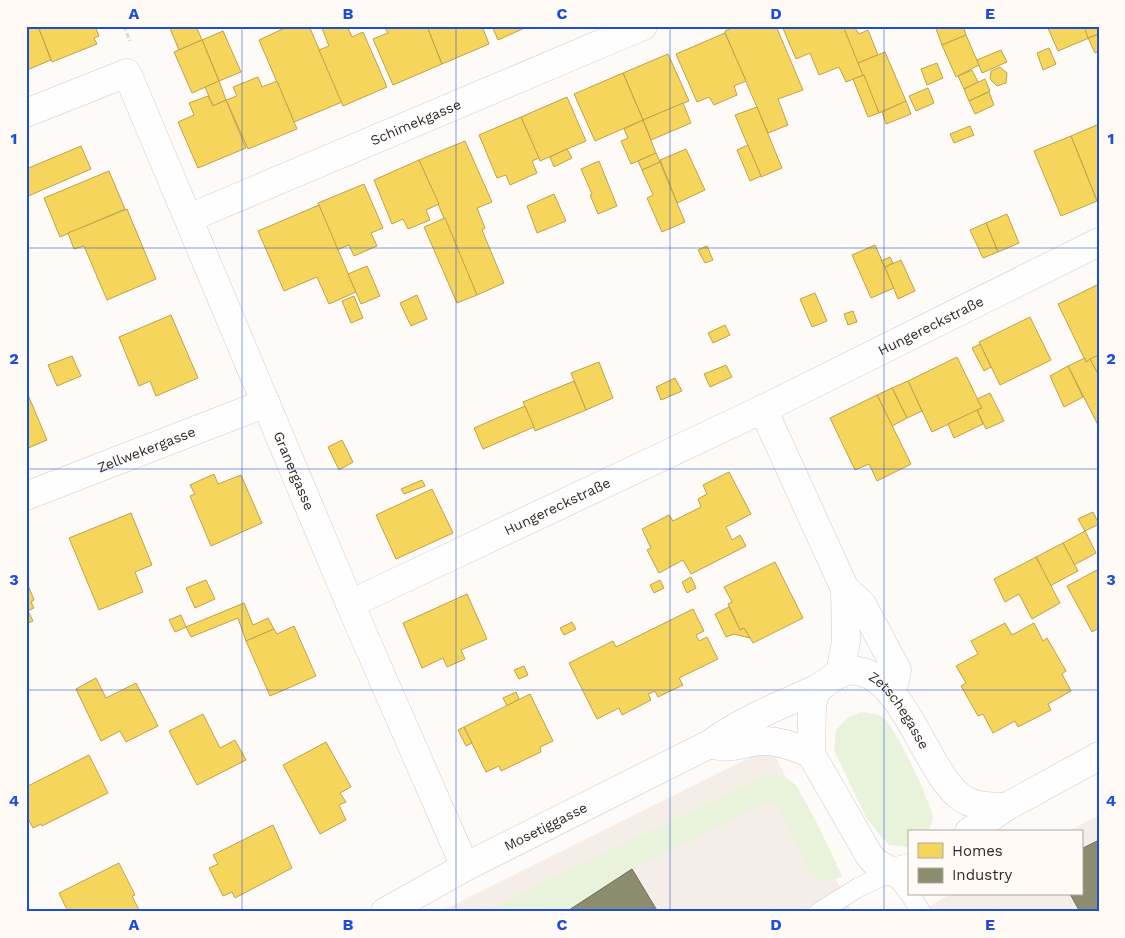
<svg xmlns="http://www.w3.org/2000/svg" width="1125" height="938" font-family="'Work Sans',sans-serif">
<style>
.built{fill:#f5ede7}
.green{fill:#e9f3dc}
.homes{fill:#f6d55c;stroke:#bca24b}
.industry{fill:#8c8c6e;stroke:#716f58}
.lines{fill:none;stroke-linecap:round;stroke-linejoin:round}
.service-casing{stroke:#cfcac6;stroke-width:20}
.minor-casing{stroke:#cfcac6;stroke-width:29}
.path{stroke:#d9d8d8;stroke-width:3;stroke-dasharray:5 2.5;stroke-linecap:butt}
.service{stroke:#fffefe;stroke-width:19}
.minor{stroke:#fffefe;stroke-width:28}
.grid{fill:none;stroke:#1d4ed8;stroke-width:1;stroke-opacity:0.55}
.labels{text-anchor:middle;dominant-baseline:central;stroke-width:5;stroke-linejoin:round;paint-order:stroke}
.street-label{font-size:14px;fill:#332a23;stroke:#fffaf6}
.neatline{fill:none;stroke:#1d4ed8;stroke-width:2}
.grid-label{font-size:16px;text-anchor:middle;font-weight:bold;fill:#1d4ed8}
</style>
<rect width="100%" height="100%" fill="#fdfaf8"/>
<g class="built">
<path d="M 771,747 L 852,912 L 439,912 Z"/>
<path d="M 1099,815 L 1099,912 L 919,912 L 951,894 L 1081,894 L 1081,832 L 1067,832 Z"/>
</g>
<g class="green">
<path d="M 861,712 C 869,713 880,713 886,720 C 897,732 930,801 933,817 C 933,822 930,827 928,832 L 909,832 L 908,847 L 889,845 L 878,833 L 866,817 L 834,750 L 836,730 L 846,719 Z"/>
<path d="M 765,775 L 775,775 L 787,779 L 796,785 L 817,823 L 842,876 C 829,884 822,882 811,873 L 778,806 L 766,802 L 632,869 L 566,912 L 484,912 Z"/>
</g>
<g class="homes">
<path d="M 26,26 L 38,26 L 51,60 L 27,70 Z"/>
<path d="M 38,26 L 95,26 L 99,36 L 94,38 L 97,44 L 52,62 Z"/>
<path d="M 169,26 L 196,26 L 202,40 L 179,50 Z"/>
<path d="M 289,26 L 309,26 L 342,102 L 294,122 L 259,40 Z"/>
<path d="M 321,26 L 347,26 L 352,37 L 363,32 L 387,87 L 343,106 L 319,50 L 329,46 Z"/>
<path d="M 384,26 L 427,26 L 442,64 L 393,85 L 373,39 L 388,33 Z"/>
<path d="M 427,26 L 482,26 L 489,44 L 442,64 Z"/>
<path d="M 492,26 L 529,26 L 498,40 Z"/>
<path d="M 736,26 L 776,26 L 803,90 L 778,99 L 788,125 L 768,133 L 725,33 L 725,31 Z"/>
<path d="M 782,26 L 843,26 L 864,75 L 846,82 L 839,67 L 819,75 L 810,53 L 796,59 Z"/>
<path d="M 843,26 L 859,26 L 855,28 L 859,34 L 868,30 L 878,55 L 858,63 Z"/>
<path d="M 935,26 L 963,26 L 966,35 L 942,45 Z"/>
<path d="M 1047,26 L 1084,26 L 1089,38 L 1058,51 Z"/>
<path d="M 1084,26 L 1099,26 L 1099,34 L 1088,38 Z"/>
<path d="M 223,31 L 241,72 L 219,81 L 202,40 Z"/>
<path d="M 725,33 L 746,81 L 734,86 L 737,95 L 714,105 L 709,97 L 697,102 L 676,54 Z"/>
<path d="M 1099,34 L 1099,51 L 1095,53 L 1088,38 Z"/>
<path d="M 966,35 L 979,65 L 956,77 L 942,45 Z"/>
<path d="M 202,40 L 219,81 L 192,93 L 174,52 Z"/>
<path d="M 1049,48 L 1056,64 L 1043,70 L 1037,53 Z"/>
<path d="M 1001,50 L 1007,62 L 982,73 L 977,60 Z"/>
<path d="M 885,52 L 906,101 L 879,113 L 858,63 Z"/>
<path d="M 668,54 L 689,101 L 643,120 L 623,73 Z"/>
<path d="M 937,63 L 943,78 L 927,85 L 921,69 Z"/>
<path d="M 1000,67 L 1007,73 L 1006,83 L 997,86 L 990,79 L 991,71 Z"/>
<path d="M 972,70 L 978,82 L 964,89 L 958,76 Z"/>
<path d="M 623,73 L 643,120 L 595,141 L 574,94 Z"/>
<path d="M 864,75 L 879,113 L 868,117 L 853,79 Z"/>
<path d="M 258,77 L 262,87 L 277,81 L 297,129 L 248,149 L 226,100 L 237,96 L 233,87 Z"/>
<path d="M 985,79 L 990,91 L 969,101 L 964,89 Z"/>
<path d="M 219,81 L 226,100 L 213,106 L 205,87 Z"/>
<path d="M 928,88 L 934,103 L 916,111 L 909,96 Z"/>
<path d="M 989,92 L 994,105 L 975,114 L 969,101 Z"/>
<path d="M 208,96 L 213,106 L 226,100 L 246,148 L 198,168 L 178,122 L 194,115 L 189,103 Z"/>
<path d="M 567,97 L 586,141 L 540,161 L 521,117 Z"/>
<path d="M 906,101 L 911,114 L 886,124 L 882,112 Z"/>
<path d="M 683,103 L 691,123 L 651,140 L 643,120 Z"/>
<path d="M 757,107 L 782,168 L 761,177 L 735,115 Z"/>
<path d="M 521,117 L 539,158 L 532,161 L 537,173 L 510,185 L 506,175 L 497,178 L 479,135 Z"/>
<path d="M 643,120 L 656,153 L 631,164 L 621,141 L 628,138 L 624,129 Z"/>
<path d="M 1099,124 L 1099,200 L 1097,201 L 1071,136 Z"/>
<path d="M 970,126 L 974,135 L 954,143 L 950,134 Z"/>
<path d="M 1071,136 L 1097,201 L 1061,216 L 1034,151 Z"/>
<path d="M 465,141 L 492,202 L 477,208 L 485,228 L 482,230 L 504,283 L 477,295 L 419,160 Z"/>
<path d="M 748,145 L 761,176 L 750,181 L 737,150 Z"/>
<path d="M 81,146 L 91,169 L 26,197 L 26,169 Z"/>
<path d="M 567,149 L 572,158 L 554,167 L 550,157 Z"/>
<path d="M 686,149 L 705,190 L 677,203 L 660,160 Z"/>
<path d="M 656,153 L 660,162 L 642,170 L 638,161 Z"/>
<path d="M 419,160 L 439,204 L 426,210 L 430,220 L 408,229 L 403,219 L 392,224 L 374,180 Z"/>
<path d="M 599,161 L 617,206 L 598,214 L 590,195 L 592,194 L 581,169 Z"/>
<path d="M 660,162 L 685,222 L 662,232 L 647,198 L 653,195 L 642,170 Z"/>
<path d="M 109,171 L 125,209 L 60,237 L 44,198 Z"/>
<path d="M 364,184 L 383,228 L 371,233 L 377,246 L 354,256 L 349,245 L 337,250 L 318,203 Z"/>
<path d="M 554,194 L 566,221 L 537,233 L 527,206 Z"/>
<path d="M 319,205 L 356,292 L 329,304 L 317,277 L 284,291 L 258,231 Z"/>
<path d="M 127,209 L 156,279 L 107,300 L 84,246 L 74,249 L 68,233 Z"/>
<path d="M 1007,214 L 1019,243 L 998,252 L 986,223 Z"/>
<path d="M 445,218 L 477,295 L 457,303 L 424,227 Z"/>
<path d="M 986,223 L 998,252 L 983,258 L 970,230 Z"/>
<path d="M 875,245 L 894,288 L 871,298 L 852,255 Z"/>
<path d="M 707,246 L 713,260 L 705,263 L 698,250 Z"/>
<path d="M 890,257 L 893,263 L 885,267 L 881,261 Z"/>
<path d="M 901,260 L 915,291 L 898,299 L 885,267 Z"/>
<path d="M 367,266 L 380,296 L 361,304 L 348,274 Z"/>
<path d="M 1099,284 L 1099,355 L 1086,362 L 1058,304 Z"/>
<path d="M 815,293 L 827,321 L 812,327 L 800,299 Z"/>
<path d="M 417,295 L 427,319 L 411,326 L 400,303 Z"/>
<path d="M 354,296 L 363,318 L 351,323 L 342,301 Z"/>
<path d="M 853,311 L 857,322 L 848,325 L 844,314 Z"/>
<path d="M 171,315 L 198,378 L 156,396 L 150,381 L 139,386 L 119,337 Z"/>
<path d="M 1030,317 L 1051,360 L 1000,385 L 979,342 Z"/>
<path d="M 725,325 L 730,335 L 713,343 L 708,333 Z"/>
<path d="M 980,344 L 991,367 L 984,371 L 972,348 Z"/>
<path d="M 1099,355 L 1099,376 L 1090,359 Z"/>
<path d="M 72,356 L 81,376 L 57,386 L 48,365 Z"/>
<path d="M 957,357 L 982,408 L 932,432 L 908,381 Z"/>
<path d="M 1085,358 L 1086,362 L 1090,359 L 1099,376 L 1099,427 L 1068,366 Z"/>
<path d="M 599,362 L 613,398 L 586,410 L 571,373 Z"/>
<path d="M 726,365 L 732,377 L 710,387 L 704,374 Z"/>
<path d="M 1068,366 L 1083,397 L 1064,407 L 1050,376 Z"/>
<path d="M 675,378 L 682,391 L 661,400 L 656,387 Z"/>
<path d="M 574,381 L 586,410 L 535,431 L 523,402 Z"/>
<path d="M 908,381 L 922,411 L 907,418 L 892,388 Z"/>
<path d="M 892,388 L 907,418 L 892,426 L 877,395 Z"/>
<path d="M 26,390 L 47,440 L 26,449 Z"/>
<path d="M 990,393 L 1004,421 L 986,429 L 977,410 L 982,408 L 977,399 Z"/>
<path d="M 877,395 L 911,464 L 877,481 L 869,464 L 855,470 L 830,418 Z"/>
<path d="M 525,406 L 534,427 L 483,449 L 474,428 Z"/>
<path d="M 977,410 L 983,424 L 954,438 L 948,424 Z"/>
<path d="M 342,440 L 353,462 L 339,470 L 328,447 Z"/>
<path d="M 729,472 L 751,514 L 726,527 L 732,540 L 740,535 L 746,546 L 691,574 L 683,560 L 659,573 L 647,550 L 651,548 L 642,529 L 669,515 L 673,521 L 701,507 L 698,499 L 707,494 L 703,485 Z"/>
<path d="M 214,474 L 218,484 L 241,475 L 262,523 L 211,546 L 190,496 L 195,494 L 190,485 Z"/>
<path d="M 422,480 L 425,486 L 404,494 L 401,489 Z"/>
<path d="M 432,489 L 453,533 L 396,559 L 376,515 Z"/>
<path d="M 1093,512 L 1099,524 L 1085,531 L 1078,519 Z"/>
<path d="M 131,513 L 152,565 L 135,572 L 143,592 L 99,610 L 69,538 Z"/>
<path d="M 1085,531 L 1096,553 L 1074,565 L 1063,543 Z"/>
<path d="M 1063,543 L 1078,571 L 1050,586 L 1036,557 Z"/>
<path d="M 1036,557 L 1060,603 L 1032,619 L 1019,594 L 1005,602 L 994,579 Z"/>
<path d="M 775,562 L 803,618 L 753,643 L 744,628 L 740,630 L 728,604 L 732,602 L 724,587 Z"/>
<path d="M 1099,569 L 1099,628 L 1092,632 L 1067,586 Z"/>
<path d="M 691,577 L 696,588 L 687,593 L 682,582 Z"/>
<path d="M 206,580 L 215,599 L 195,608 L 186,588 Z"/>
<path d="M 660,580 L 664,588 L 654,593 L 650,585 Z"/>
<path d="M 26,581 L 33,597 L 34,600 L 31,602 L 34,608 L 28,611 L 33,621 L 26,624 Z"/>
<path d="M 467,594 L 487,639 L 461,650 L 465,659 L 447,667 L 443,658 L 422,668 L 403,623 Z"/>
<path d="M 244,603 L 253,625 L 268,618 L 274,629 L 246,641 L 238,618 L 191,637 L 186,627 Z"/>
<path d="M 729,607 L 740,630 L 744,628 L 750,638 L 734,634 L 726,637 L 715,614 Z"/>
<path d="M 693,609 L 704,631 L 696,635 L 699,641 L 707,637 L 718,659 L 679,678 L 683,685 L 658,697 L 655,691 L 648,694 L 651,700 L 622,715 L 619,708 L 597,719 L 569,663 L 613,641 L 616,647 Z"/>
<path d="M 181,615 L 186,627 L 175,632 L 169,620 Z"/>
<path d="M 572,622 L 576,629 L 564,635 L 560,628 Z"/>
<path d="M 1005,623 L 1012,635 L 1034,623 L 1043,641 L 1047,638 L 1066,671 L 1062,674 L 1071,691 L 1048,704 L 1051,710 L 1018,727 L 1015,721 L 993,733 L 983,714 L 978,716 L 961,686 L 966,683 L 956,666 L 978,654 L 971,641 Z"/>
<path d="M 294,626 L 316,676 L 270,696 L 246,641 L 274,629 L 277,634 Z"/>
<path d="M 524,666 L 528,675 L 519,679 L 514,670 Z"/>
<path d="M 96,678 L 106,698 L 136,683 L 158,726 L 126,742 L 120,731 L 101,741 L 76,689 Z"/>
<path d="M 516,692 L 519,699 L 507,706 L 503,698 Z"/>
<path d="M 530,694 L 553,741 L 540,747 L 541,752 L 501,771 L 499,766 L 486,772 L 464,727 Z"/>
<path d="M 203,714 L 220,748 L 235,740 L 246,760 L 197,785 L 169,731 Z"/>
<path d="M 464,727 L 472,743 L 466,746 L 458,730 Z"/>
<path d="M 326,742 L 351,787 L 340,793 L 346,802 L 339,805 L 346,820 L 320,834 L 283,765 Z"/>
<path d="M 89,755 L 108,793 L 42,826 L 41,824 L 33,828 L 26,815 L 26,787 Z"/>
<path d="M 273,825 L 292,868 L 235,898 L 232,892 L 223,896 L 209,868 L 218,864 L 213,855 Z"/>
<path d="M 119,863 L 135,895 L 132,896 L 140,912 L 68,912 L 59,893 Z"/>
</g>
<g class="industry">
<path d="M 1099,840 L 1099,912 L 1080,912 L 1070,894 L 1081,894 L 1081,849 Z"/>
<path d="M 632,869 L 658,912 L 566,912 Z"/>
</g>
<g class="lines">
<g class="service-casing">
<g id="service">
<path d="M 910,894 L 921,912"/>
<path d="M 819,912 L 859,887 L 892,872 L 909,893"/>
</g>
</g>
<g class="minor-casing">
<g id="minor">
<path id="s1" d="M 26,113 L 127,73 L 350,604 L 465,867"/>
<path id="s2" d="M 189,218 L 643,26"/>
<path d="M 763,409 L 845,589 L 846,641 L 840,674"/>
<path id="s3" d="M 26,496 L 266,403"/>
<path d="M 845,589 L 862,604 L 897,670 L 892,695"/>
<path id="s4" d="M 350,604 L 763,409 L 1099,242"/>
<path d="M 816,690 L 812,705 L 811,754 L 869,855 L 875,862 L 892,872 L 909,868"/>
<path d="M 710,744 C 731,751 742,742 763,741 C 781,741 796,747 811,754"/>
<path d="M 969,832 L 1006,807 L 1099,756"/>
<path id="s5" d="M 385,912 L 465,867 L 710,744 C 741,721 778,706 814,690 C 825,686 835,673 847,671 C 903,663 925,777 965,800 C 978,807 992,806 1006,807"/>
</g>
</g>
<path class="path" d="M 124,26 L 130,41"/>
<use href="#service" class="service"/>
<use href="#minor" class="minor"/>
</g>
<path class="grid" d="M 242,26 L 242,912M 456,26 L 456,912M 670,26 L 670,912M 884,26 L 884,912M 26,248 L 1099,248M 26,469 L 1099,469M 26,690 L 1099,690"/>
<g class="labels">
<g class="street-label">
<text stroke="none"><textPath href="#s2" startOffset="246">Schimekgasse</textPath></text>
<text stroke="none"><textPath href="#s4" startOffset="644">Hungereckstraße</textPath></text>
<text stroke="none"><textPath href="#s3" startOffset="129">Zellwekergasse</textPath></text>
<text stroke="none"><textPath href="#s1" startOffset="540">Granergasse</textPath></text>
<text stroke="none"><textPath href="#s4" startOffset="229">Hungereckstraße</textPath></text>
<text stroke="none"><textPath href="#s5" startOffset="592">Zetschegasse</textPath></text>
<text stroke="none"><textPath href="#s5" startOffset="182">Mosetiggasse</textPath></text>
</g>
</g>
<rect width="1125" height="938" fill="none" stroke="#fffaf6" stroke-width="55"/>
<rect x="908" y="830" width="175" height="65" fill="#fffaf6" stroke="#ada7a2"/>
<rect x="918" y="843" width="25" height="15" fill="#f6d55c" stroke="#ada7a2"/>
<text x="952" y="856" font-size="15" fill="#332a23">Homes</text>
<rect x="918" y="868" width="25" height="15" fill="#8c8c6e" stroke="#ada7a2"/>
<text x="952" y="880" font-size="15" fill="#332a23">Industry</text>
<rect x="28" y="28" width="1070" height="882" class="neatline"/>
<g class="grid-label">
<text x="134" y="19">A</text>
<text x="348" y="19">B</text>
<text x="562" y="19">C</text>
<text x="776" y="19">D</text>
<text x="990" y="19">E</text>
<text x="14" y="144">1</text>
<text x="1111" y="144">1</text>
<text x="14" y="364">2</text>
<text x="1111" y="364">2</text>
<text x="14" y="585">3</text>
<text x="1111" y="585">3</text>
<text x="14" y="806">4</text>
<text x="1111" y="806">4</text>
<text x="134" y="930">A</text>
<text x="348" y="930">B</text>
<text x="562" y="930">C</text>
<text x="776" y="930">D</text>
<text x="990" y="930">E</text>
</g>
</svg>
